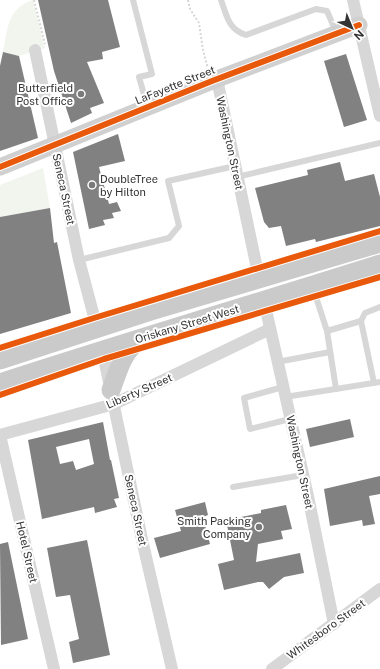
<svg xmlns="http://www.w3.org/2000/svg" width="380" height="669" font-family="'Public Sans',sans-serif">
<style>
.green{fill:#f1f5ed}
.building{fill:#818181;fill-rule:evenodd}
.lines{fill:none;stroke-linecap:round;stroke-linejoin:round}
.path{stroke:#d6d6d6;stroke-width:2;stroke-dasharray:2 2;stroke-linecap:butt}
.lane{stroke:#d7d7d7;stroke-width:6}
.street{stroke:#d7d7d7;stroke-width:12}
.secondary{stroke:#d0d0d0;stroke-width:17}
.primary{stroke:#cacaca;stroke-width:19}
.cycleway-casing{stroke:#fff;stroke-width:8}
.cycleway{stroke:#e8590c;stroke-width:6}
.poi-dot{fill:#7a7a7a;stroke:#fff;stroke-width:1.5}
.labels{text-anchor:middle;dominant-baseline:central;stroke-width:4;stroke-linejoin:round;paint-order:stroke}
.street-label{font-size:11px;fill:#333;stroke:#fff}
.poi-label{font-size:11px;fill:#333;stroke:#fff;text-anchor:end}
</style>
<rect width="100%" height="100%" fill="#fff"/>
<g class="green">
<path d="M 33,0 L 45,48 L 19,56 L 3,52 C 8,28 7,9 33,0 Z"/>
<path d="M 43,168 L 50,208 L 0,217 L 0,185 Z"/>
</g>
<g class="building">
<path d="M 38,0 L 108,0 L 120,47 L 102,52 L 103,59 L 87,62 L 104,103 L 90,108 L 92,113 L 71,123 L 54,71 Z"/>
<path d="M 3,52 L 19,56 L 38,138 L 0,151 L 0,66 Z"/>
<path d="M 346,54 L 367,120 L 344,127 L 324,61 Z"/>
<path d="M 118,134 L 125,161 L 99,167 L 109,204 L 117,202 L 121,211 L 112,213 L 114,218 L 103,220 L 105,225 L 89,229 L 73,152 Z"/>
<path d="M 340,162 L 345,181 L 374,174 L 380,197 L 380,226 L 316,242 L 315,239 L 286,246 L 281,226 L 269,228 L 264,222 L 255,188 L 308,175 L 307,170 Z"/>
<path d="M 50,208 L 54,243 L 57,242 L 71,313 L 0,334 L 0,217 Z"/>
<path d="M 350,419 L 354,437 L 310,447 L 306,429 Z"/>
<path d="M 103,422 L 110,460 L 111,460 L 119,498 L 114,499 L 117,507 L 95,513 L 94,507 L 42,519 L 28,440 ZM 89,439 L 94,464 L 76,470 L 73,461 L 60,464 L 56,447 Z"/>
<path d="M 380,476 L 380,494 L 369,496 L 375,524 L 363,526 L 362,520 L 330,526 L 324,489 Z"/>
<path d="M 205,502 L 208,515 L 203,517 L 210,544 L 160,558 L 154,538 L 181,531 L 175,510 Z"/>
<path d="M 286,505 L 292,529 L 281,531 L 283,539 L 258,544 L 256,562 L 300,553 L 304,573 L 284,577 L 269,589 L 263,582 L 258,582 L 224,590 L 218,564 L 234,560 L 226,520 L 261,513 L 261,510 Z"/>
<path d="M 87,540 L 110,655 L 73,663 L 69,642 L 79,639 L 70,595 L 56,597 L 47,548 Z"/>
<path d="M 8,542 L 28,639 L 1,645 L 0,544 Z"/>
</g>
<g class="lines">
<g class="path">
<path d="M 34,0 L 45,44"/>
<path d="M 188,0 L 190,9 L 199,23 L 203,50 L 208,69"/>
</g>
<g class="lane">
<path d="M 133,0 L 152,74 L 139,77 L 147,105"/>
<path d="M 221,0 C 227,16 228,29 246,35 L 316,9 L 327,11 L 336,32"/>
<path d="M 237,177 L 380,143"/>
<path d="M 79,260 L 169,238 L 179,226 L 168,181 L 235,166"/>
<path d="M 313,288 L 327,331 L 361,321"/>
<path d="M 327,331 L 336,389"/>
<path d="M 277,362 L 330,352"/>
<path d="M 374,383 L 361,321 L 365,313 L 380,307"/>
<path d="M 283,387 L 244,398 L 250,429 L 290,419"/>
<path d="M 285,397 L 380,382"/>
<path d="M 233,487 L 303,475"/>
</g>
<g class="street">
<path d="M 353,0 L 380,116"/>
<path d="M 35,50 L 79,260 L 97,328"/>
<path d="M 217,79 L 259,278"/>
<path d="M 264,301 L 308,496 L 334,624"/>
<path d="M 102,349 L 143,544 L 172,669"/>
<path d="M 0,435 L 114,404 L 270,329"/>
<path d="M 0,435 L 54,669"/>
<path d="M 272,669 L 380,589"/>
</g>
<path class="secondary" d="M 0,167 L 212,81 L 359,25"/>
<g class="primary">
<path d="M 0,360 L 151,311 L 380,243"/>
<path d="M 0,383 C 126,342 254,304 380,264"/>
<path d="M 111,390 C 119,369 122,352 141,339"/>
</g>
<g class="cycleway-casing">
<g id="cycleway">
<path d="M 0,167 L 212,81 L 359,25"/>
<path d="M 0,348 L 94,318 L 380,231"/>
<path d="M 0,395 L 104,359 L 380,277"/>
</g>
</g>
<use href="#cycleway" class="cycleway"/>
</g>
<g class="poi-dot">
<circle cx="81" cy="94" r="4"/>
<circle cx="92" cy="185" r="4"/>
<circle cx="259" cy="527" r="4"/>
</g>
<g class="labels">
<g class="street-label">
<text transform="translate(175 85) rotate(-22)">LaFayette Street</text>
<text transform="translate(230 143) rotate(78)">Washington Street</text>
<text transform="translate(64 189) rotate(78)">Seneca Street</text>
<text transform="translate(187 324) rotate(-17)">Oriskany Street West</text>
<text transform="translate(139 391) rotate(-24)">Liberty Street</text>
<text transform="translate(300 462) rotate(78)">Washington Street</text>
<text transform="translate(136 510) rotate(78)">Seneca Street</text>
<text transform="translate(27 552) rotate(77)">Hotel Street</text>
<text transform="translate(326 629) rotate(-36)">Whitesboro Street</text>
</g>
<g class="poi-label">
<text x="73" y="88">Butterfield<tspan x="73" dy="13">Post Office</tspan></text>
<text x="100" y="179" text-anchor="start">DoubleTree<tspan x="100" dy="13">by Hilton</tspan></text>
<text x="251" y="521">Smith Packing<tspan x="251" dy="13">Company</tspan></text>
</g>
</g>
<g transform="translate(352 28) rotate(136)" stroke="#ffffff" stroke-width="3" paint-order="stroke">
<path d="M0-3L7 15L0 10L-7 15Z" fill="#333333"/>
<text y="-6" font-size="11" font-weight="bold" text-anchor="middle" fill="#333333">N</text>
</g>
</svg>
